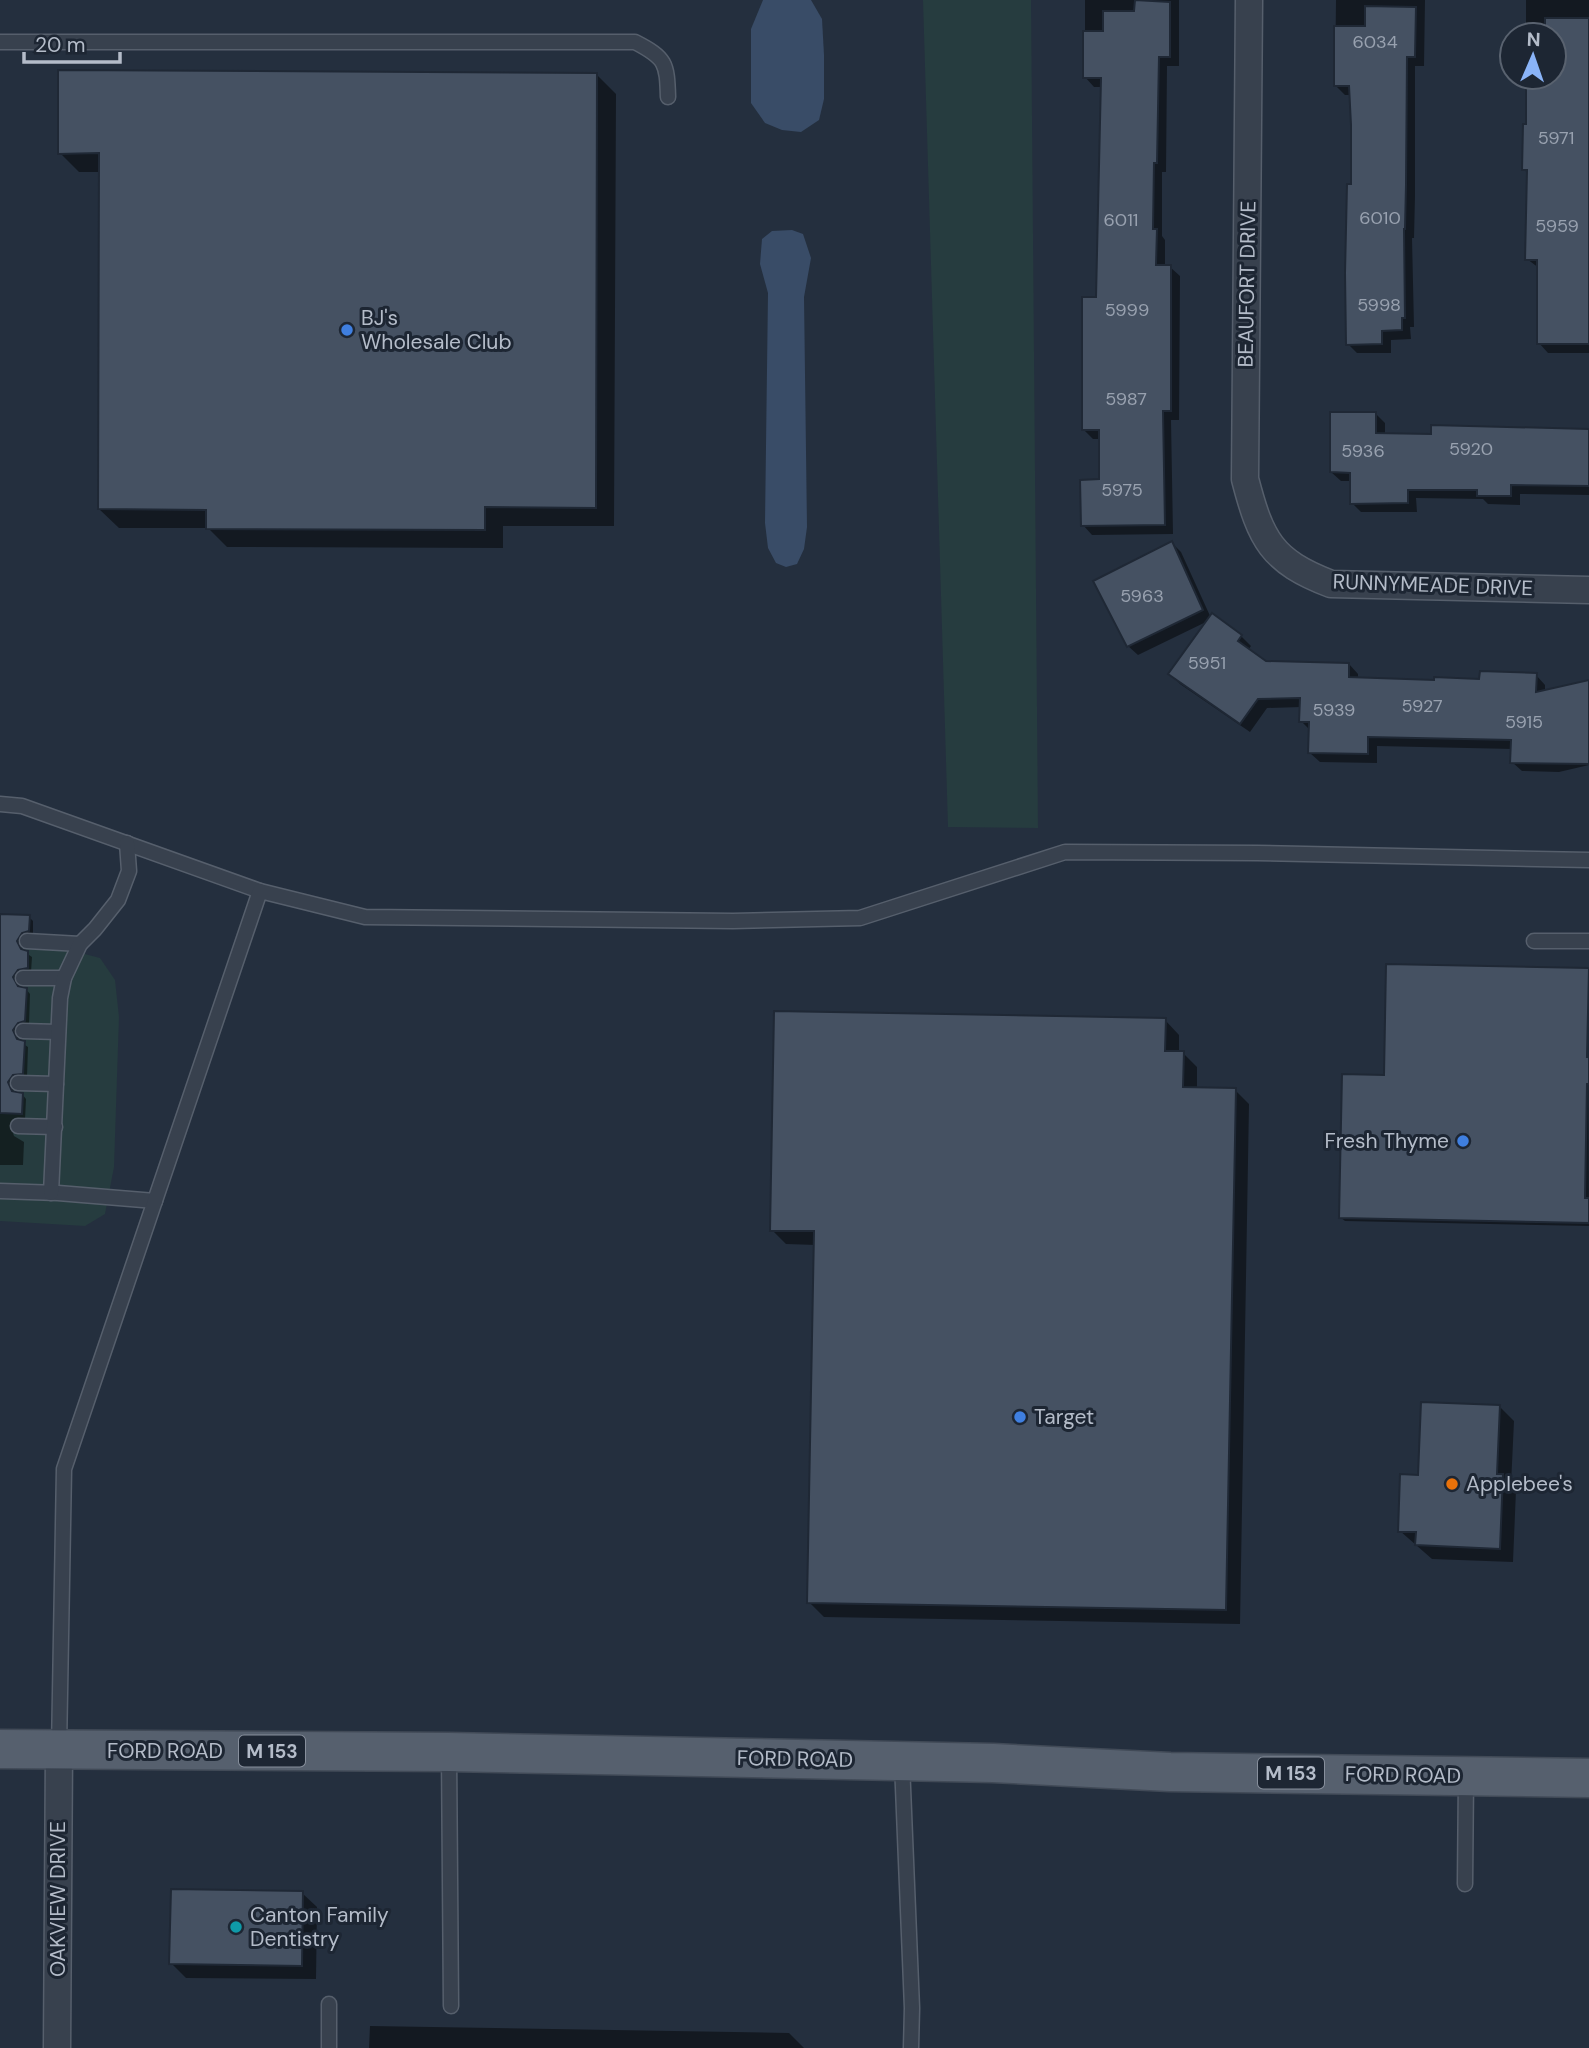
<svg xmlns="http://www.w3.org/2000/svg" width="1589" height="2048" font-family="'DM Sans',sans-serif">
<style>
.green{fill:#263c3f}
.water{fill:#394c67}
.shadow{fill:#0007}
.building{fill:#455162;stroke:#1f2835;stroke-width:2}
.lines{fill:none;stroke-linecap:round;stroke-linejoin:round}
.lane-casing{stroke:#565f6c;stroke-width:17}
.street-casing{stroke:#565f6c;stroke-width:29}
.primary-casing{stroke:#414a57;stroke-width:41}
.lane{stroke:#38414e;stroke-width:14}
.street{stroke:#38414e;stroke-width:26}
.primary{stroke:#56606e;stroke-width:38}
.shop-dot{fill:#3f7fe0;stroke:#1d2633;stroke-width:2.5}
.food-dot{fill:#e8710a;stroke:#1d2633;stroke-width:2.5}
.culture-dot{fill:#0f9aa8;stroke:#1d2633;stroke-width:2.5}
.labels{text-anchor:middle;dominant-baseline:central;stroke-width:6;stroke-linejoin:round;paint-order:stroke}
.number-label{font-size:18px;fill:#98a1af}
.shield{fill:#1d2633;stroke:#878f9c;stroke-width:2}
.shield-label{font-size:19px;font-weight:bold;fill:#b4bcc9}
.street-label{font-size:21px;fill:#b4bcc9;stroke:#1d2633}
.poi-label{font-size:21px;fill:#b4bcc9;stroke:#1d2633;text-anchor:start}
</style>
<rect width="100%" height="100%" fill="#242f3e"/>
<g class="green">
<path d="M 923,0 L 1031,0 L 1038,828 L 948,827 Z"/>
<path d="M 0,932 L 100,958 L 115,980 L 119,1017 L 114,1167 L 105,1214 L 85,1226 L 0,1221 Z"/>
</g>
<g class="water">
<path d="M 763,0 L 811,0 L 822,19 L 824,55 L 824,99 L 819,120 L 801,132 L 782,130 L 765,123 L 751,103 L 751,29 Z"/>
<path d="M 792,230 L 803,234 L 811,258 L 804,297 L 807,527 L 804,549 L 797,564 L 786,567 L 776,563 L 768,548 L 765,523 L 768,293 L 760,264 L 762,239 L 772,231 Z"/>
</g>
<g class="shadow">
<path d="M 1085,0 L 1179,0 L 1179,66 L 1167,66 L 1166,172 L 1162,172 L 1162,236 L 1165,240 L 1165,267 L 1170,267 L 1180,276 L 1179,420 L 1171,420 L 1173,534 L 1092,535 L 1083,525 L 1101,481 L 1100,439 L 1093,439 L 1084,430 L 1097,299 L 1103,87 L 1094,87 L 1085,77 Z"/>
<path d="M 1336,0 L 1425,0 L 1424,66 L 1415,66 L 1415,196 L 1414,238 L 1412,238 L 1414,327 L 1410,327 L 1411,339 L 1391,340 L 1391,353 L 1357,353 L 1348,344 L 1352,186 L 1351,95 L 1345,95 L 1335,85 Z"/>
<path d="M 1526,0 L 1589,0 L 1589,353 L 1548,353 L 1539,343 L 1539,268 L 1527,259 L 1528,174 L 1524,169 L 1528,126 L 1527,77 L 1554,77 L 1554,35 L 1526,35 Z"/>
<path d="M 596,74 L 616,94 L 614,526 L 503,526 L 503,548 L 227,547 L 208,528 L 119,528 L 99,509 L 101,172 L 79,172 L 60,153 Z"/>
<path d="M 1376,414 L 1385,423 L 1385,435 L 1433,435 L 1433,427 L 1589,429 L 1589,495 L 1520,494 L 1520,505 L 1488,504 L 1483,499 L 1416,498 L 1417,512 L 1361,512 L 1352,503 L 1352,481 L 1341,481 L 1331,472 Z"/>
<path d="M 1172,543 L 1181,552 L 1211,618 L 1212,616 L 1241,636 L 1251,646 L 1248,650 L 1265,663 L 1349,664 L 1358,674 L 1358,679 L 1481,681 L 1536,675 L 1545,685 L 1545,692 L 1589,682 L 1589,765 L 1559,772 L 1522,771 L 1512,762 L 1513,749 L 1377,746 L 1377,763 L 1320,762 L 1310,753 L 1311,731 L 1301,721 L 1301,707 L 1267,708 L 1250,732 L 1180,684 L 1171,674 L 1208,621 L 1138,655 L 1128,646 Z"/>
<path d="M 0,916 L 29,917 L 33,921 L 33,935 L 26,936 L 21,946 L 23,951 L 32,957 L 31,972 L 22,974 L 17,983 L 19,988 L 26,989 L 30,994 L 29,1025 L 22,1027 L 17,1035 L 19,1041 L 28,1047 L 27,1077 L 17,1079 L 12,1087 L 14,1093 L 22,1094 L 26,1099 L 25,1120 L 17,1122 L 12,1130 L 14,1136 L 24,1142 L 23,1165 L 0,1165 Z"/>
<path d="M 1588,970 L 1589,1226 L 1345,1221 L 1340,1217 L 1386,1077 Z"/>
<path d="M 1165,1020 L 1179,1035 L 1179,1053 L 1183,1053 L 1197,1067 L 1197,1089 L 1235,1090 L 1249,1104 L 1240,1624 L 824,1617 L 809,1602 L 816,1245 L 786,1244 L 772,1230 Z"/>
<path d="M 1499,1406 L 1514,1421 L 1511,1485 L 1516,1490 L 1513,1562 L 1432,1559 L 1400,1531 Z"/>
<path d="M 302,1893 L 317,1907 L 316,1979 L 186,1978 L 171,1963 Z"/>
<path d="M 370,2026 L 789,2033 L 804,2048 L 369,2048 Z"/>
</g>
<g class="building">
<path d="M 1135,0 L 1170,2 L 1170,57 L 1159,57 L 1157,163 L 1154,163 L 1153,229 L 1157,229 L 1156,265 L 1171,265 L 1171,411 L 1163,411 L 1165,525 L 1081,526 L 1080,480 L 1099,479 L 1099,430 L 1082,430 L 1082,297 L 1096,297 L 1101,78 L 1083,78 L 1083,31 L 1103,31 L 1103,11 L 1134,11 Z"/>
<path d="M 1365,6 L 1416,7 L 1415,57 L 1407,57 L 1406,185 L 1405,229 L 1404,229 L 1405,318 L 1402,318 L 1402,330 L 1382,331 L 1382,344 L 1346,345 L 1345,273 L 1347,184 L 1351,184 L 1351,125 L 1349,86 L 1334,86 L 1334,26 L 1365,26 Z"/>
<path d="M 1545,18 L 1589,18 L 1589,344 L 1537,344 L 1537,260 L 1525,260 L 1527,170 L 1522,170 L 1523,124 L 1526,124 L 1526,77 L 1554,77 L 1554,35 L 1545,35 Z"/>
<path d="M 58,70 L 597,73 L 596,508 L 485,507 L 485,530 L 206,529 L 206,510 L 98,509 L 99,153 L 58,154 Z"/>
<path d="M 1330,412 L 1376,412 L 1376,433 L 1431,434 L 1431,425 L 1589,429 L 1589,486 L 1511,485 L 1511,496 L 1477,496 L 1477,490 L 1408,490 L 1408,503 L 1350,504 L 1350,473 L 1330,472 Z"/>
<path d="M 1172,541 L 1203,610 L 1127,647 L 1093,581 Z"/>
<path d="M 1212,613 L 1242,635 L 1238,641 L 1266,661 L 1349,663 L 1349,677 L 1434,680 L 1434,677 L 1479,679 L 1480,671 L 1537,673 L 1536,692 L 1589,680 L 1589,764 L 1510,763 L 1511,740 L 1368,737 L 1368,754 L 1308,753 L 1309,722 L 1299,722 L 1300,698 L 1258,699 L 1240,724 L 1168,674 Z"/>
<path d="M 0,914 L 30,915 L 29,931 L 22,933 L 17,941 L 21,949 L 28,951 L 28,968 L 18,970 L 13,977 L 18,986 L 27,988 L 25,1021 L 18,1023 L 13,1030 L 17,1039 L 25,1041 L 23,1074 L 13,1075 L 8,1082 L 12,1091 L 23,1093 L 22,1114 L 0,1113 Z"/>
<path d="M 1386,964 L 1589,968 L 1587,1057 L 1589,1057 L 1589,1084 L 1587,1084 L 1585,1198 L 1589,1198 L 1589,1223 L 1339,1218 L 1342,1074 L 1384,1075 Z"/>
<path d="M 774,1011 L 1166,1018 L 1165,1051 L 1184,1051 L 1183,1087 L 1236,1088 L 1226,1610 L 807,1603 L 814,1231 L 770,1231 Z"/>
<path d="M 1421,1402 L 1500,1405 L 1497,1474 L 1503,1474 L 1500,1549 L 1415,1545 L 1416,1532 L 1398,1532 L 1400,1474 L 1418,1475 Z"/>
<path d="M 171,1889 L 303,1891 L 302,1966 L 169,1964 Z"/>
</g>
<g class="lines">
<g class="lane-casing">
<g id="lane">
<path d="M 0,42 L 635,42 C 666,58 667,63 668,97"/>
<path d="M 0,804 L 22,806 L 260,891"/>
<path d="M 27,941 L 80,944"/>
<path d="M 1534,941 L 1589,941"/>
<path d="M 23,978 L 64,978"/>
<path d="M 23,1031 L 58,1032"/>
<path d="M 18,1083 L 56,1084"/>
<path d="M 18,1126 L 55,1127"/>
<path d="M 0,1191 L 58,1193 L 155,1201"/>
<path d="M 51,1193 L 60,998 L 64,978 L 80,944 L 95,929 L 118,900 L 129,871 L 127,843"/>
<path d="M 59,1749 L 64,1469 L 260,891 L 365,917 L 733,921 L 860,918 L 1065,852 L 1257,853 L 1589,860"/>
<path d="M 449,1753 L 451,2006"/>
<path d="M 902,1763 L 912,2008 L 911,2048"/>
<path d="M 1465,1884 L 1466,1777"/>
<path d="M 329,2004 L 329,2048"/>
</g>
</g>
<g class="street-casing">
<g id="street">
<path d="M 1249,0 L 1245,479 C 1261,540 1271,561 1331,584 L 1589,590"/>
<path d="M 57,2048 L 59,1751"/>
</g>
</g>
<g class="primary-casing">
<path id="primary" d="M 0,1749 L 449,1752 L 993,1763 L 1170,1772 L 1589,1778"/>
</g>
<use href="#lane" class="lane"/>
<use href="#street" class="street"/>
<use href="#primary" class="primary"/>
</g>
<g class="shop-dot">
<circle cx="347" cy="330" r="7"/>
<circle cx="1463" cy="1141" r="7"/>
<circle cx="1020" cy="1417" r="7"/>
</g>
<circle class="food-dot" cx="1452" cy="1484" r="7"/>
<circle class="culture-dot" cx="236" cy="1927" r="7"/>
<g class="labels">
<g class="number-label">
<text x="1375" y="42">6034</text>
<text x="1556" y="138">5971</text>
<text x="1380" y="218">6010</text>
<text x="1121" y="220">6011</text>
<text x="1557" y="226">5959</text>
<text x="1379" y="305">5998</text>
<text x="1127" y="310">5999</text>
<text x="1126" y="399">5987</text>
<text x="1471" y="449">5920</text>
<text x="1363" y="451">5936</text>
<text x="1122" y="490">5975</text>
<text x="1142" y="596">5963</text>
<text x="1207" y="663">5951</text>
<text x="1422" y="706">5927</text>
<text x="1334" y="710">5939</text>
<text x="1524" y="722">5915</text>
</g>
<g class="shield">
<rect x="239" y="1735.5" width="66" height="31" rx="5"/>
<rect x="1258" y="1757.5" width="66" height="31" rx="5"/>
</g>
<g class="shield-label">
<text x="272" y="1751">M 153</text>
<text x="1291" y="1773">M 153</text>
</g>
<g class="street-label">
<text transform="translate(1247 284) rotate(-89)">BEAUFORT DRIVE</text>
<text transform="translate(1433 585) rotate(2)">RUNNYMEADE DRIVE</text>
<text x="165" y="1751">FORD ROAD</text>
<text transform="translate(795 1759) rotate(1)">FORD ROAD</text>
<text transform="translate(1403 1775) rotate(1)">FORD ROAD</text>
<text transform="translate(58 1899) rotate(-90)">OAKVIEW DRIVE</text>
</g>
<g class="poi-label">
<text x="361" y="318">BJ's<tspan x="361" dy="24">Wholesale Club</tspan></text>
<text x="1449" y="1141" text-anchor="end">Fresh Thyme</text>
<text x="1034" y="1417">Target</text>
<text x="1466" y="1484">Applebee's</text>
<text x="250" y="1915">Canton Family<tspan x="250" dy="24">Dentistry</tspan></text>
</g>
</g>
<g transform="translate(1533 56) rotate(2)"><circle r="33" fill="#1d2633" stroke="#59626f" stroke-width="2"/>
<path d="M0-5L12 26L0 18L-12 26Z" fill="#8ab4f8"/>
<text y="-10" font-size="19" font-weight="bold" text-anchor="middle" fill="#b4bcc9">N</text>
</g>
<path d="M24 52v10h96v-10" fill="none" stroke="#b4bcc9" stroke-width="3.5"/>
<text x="35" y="52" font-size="21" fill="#b4bcc9" stroke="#1d2633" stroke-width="5" paint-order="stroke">20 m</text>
</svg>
